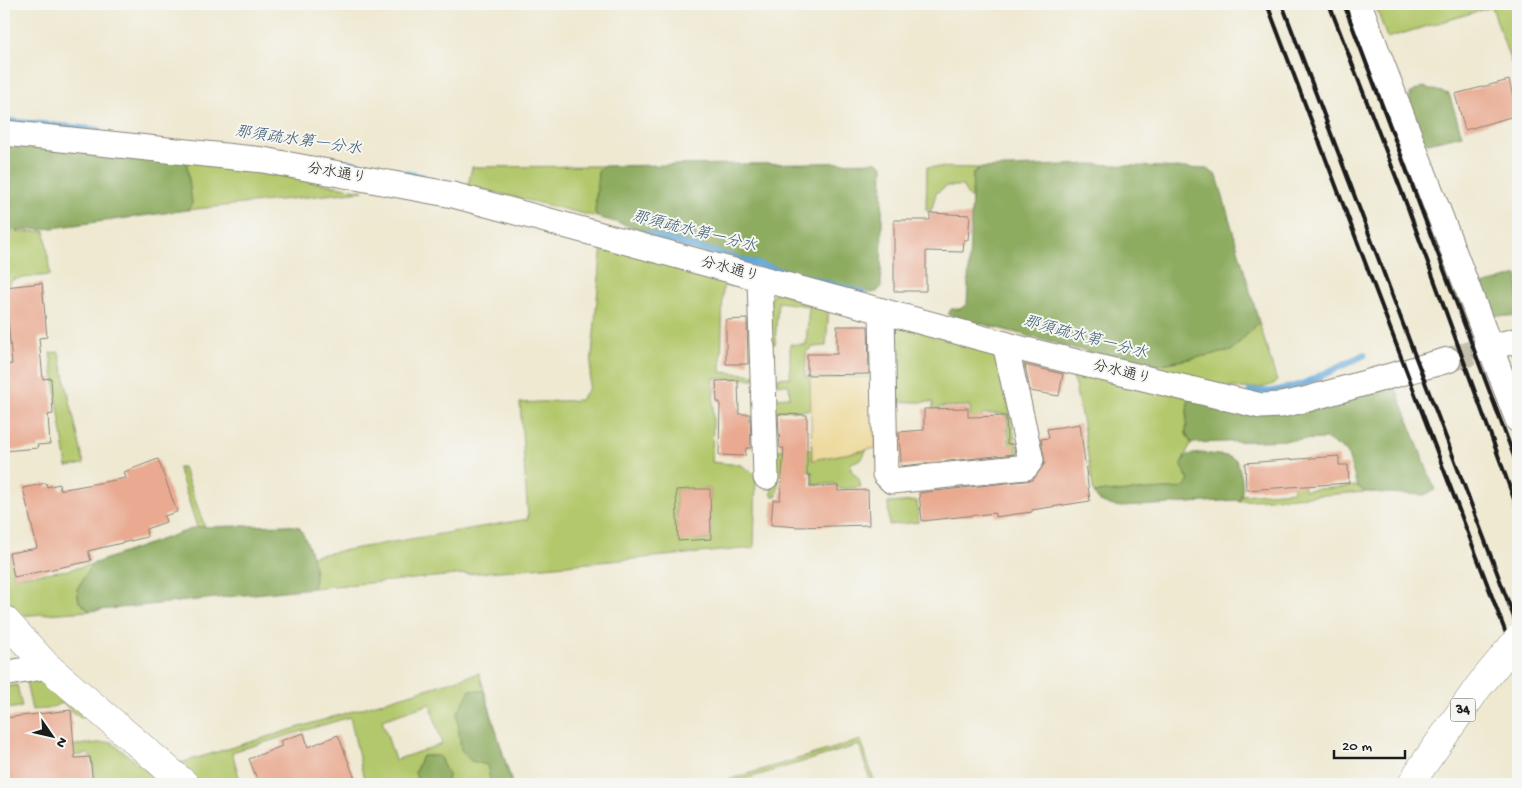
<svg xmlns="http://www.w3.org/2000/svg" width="1522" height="788" font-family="'Gochi Hand','Klee One',sans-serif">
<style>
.green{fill:#b3c86c;stroke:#687244;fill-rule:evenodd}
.forest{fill:#8eac60;stroke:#55643e}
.sand{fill:#eeda9e;stroke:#857b5d}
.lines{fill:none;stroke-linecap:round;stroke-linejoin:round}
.stream{stroke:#63a8d9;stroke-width:7}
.building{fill:#e9aa91}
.minor-tunnel{stroke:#c5c0ae;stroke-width:25;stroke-dasharray:25 12;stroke-linecap:butt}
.minor-casing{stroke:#868277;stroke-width:27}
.tertiary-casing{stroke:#868277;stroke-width:29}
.minor{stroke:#fff;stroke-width:25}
.tertiary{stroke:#fff;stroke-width:28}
.rail{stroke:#1c1c1c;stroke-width:4}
.primary-bridge-casing{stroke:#868277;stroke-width:29;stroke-linecap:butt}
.primary-bridge{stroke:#fff;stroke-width:28}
.labels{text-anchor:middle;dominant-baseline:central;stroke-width:4;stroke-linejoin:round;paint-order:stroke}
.shield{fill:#f6f6f2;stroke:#5d5d5c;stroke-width:1}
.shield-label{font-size:14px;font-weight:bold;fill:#1c1c1c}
.street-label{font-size:15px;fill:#1c1c1c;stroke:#f6f6f2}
.water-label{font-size:16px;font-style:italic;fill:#3c5b71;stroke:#f6f6f2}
</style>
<rect width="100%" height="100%" fill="#f6f6f2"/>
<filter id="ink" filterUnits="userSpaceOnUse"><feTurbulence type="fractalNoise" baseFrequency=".02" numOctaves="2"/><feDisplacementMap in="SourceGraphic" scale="10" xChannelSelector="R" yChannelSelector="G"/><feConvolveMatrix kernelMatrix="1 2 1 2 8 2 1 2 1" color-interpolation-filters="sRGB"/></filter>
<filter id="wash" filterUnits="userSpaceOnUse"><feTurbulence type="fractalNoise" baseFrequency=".0096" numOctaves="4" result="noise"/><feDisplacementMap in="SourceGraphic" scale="20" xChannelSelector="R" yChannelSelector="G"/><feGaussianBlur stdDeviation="1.12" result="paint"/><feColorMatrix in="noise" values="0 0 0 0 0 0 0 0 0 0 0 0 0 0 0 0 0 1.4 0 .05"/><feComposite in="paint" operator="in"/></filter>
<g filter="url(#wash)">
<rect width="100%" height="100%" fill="#efe9d2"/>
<g class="green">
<path d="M 1375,4 L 1518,4 L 1518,58 L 1511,63 L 1492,7 L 1387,38 Z"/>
<path d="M 186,158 L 363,191 L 187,210 L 192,203 Z"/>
<path d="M 603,166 L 598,172 L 595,212 L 597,217 L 468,186 L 472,167 Z"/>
<path d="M 927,167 L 980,168 L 973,173 L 973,200 L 967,195 L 963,186 L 947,186 L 936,193 L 932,209 L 926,210 Z"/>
<path d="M 45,231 L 50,275 L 14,279 L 4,288 L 4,233 Z"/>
<path d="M 602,244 L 755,284 L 750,302 L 747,291 L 737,286 L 723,286 L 721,372 L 757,375 L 754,379 L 714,378 L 712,462 L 741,465 L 756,475 L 754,548 L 313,588 L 315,581 L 311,556 L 528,519 L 520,403 L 580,400 L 589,388 ZM 710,489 L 711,539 L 695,540 L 694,526 L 677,527 L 676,490 Z"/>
<path d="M 776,292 L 829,306 L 826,346 L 813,347 L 806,352 L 805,376 L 810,377 L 811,410 L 772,411 L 772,398 L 790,397 L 789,385 L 777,384 L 778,378 L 790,377 L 790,344 L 806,345 L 809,306 L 778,302 L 775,344 L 768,344 L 770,297 Z"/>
<path d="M 1259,322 L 1277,382 C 1251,400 1176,375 1146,367 L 1231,351 Z"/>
<path d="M 896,324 L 998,350 L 1019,458 L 1010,459 L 1007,417 L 1003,414 L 983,414 L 971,440 L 970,406 L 940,407 L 937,410 L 932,439 L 933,402 L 893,402 L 890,329 Z"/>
<path d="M 59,352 L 84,464 L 67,467 L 50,353 Z"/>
<path d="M 1023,356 L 1188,397 L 1186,434 L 1191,443 L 1181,464 L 1189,481 L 1183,488 L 1094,493 L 1082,419 L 1072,372 L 1026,363 L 1023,373 L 1018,373 Z"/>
<path d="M 812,449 L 812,460 L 866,450 L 862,459 L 851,463 L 851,470 L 859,479 L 861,487 L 840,489 L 835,484 L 813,484 L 812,472 L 784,471 L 780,473 L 777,496 L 772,496 L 770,450 Z"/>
<path d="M 1292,466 L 1301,466 L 1304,490 L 1357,486 L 1366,492 L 1239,501 L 1242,495 L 1293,491 Z"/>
<path d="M 178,467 L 183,467 L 205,527 L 197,527 Z"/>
<path d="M 917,501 L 919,522 L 889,525 L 888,503 Z"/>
<path d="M 4,523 L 14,577 L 68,570 L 92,564 L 77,589 L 79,602 L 90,611 L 15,616 L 4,597 Z"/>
<path d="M 479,673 L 512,784 L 447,784 L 448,775 L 439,756 L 422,756 L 415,772 L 419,784 L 365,784 L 350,717 L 232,752 L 241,784 L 201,784 L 177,764 ZM 430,704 L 442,744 L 395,760 L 382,720 Z"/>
<path d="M 41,679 L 85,715 L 80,718 L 63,703 L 47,709 L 32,710 L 26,682 Z"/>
<path d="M 17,685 L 22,707 L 4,709 L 4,687 Z"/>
<path d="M 861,740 L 875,784 L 871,784 L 859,745 L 729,784 L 714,784 Z"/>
<path d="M 111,742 L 164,784 L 126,784 L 122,781 L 96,784 L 92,758 L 88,754 L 4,765 L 4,751 Z"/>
</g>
<g class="forest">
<path d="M 1423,87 L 1449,94 L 1462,135 L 1428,143 L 1420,140 L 1410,116 L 1410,93 Z"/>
<path d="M 4,138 L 186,158 L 192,204 L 187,210 L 45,229 L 4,231 Z"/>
<path d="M 878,162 L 883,165 L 881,287 L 877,292 L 871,293 L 597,217 L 595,212 L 598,172 L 603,166 Z"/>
<path d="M 1092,164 L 1208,169 L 1217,176 L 1259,322 L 1231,351 L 1146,367 L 948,315 L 951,309 L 960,309 L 967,304 L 973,173 L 980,168 Z"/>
<path d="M 1518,275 L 1518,317 L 1489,315 L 1479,286 Z"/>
<path d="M 1393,381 L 1435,490 L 1424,495 L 1366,492 L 1357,486 L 1347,452 L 1327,439 L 1191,443 L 1186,434 L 1188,397 L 1256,413 Z"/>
<path d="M 1201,453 L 1227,456 L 1236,460 C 1241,471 1246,489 1239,500 L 1121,507 C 1108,505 1099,505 1094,493 L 1104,491 L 1115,492 L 1183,488 L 1189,481 L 1181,464 L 1187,455 Z"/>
<path d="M 287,525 L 299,527 C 309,543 319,569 313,588 L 90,611 L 79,602 L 77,589 L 92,564 L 197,527 Z"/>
<path d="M 470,690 L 484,691 L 512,784 L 491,784 L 487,765 L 471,761 L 461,750 L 457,714 Z"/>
<path d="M 422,756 L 439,756 L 448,775 L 447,784 L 419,784 L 415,772 Z"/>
</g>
<path class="sand" d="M 810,377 L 874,377 L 876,448 L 812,460 Z"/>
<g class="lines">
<g class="stream">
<path d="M 4,121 L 98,130"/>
<path d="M 344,162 L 422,177"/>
<path d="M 641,233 L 862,293"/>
<path d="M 1250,392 L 1272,392 L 1301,385 L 1364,355"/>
</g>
</g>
<g id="blocks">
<g class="building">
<path d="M 1509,80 L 1518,115 L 1465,130 L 1455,94 Z"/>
<path d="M 930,213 L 970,215 L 968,240 L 964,240 L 963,252 L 926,251 L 926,291 L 894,291 L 894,220 L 930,220 Z"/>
<path d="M 42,283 L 47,337 L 39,338 L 43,379 L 51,378 L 53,414 L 48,415 L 50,444 L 37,445 L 38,448 L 4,451 L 4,365 L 12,364 L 5,287 Z"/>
<path d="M 747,319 L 748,364 L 726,364 L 726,320 Z"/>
<path d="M 837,326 L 868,326 L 869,374 L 807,375 L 807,354 L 837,354 Z"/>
<path d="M 1025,365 L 1063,374 L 1059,396 L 1030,391 Z"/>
<path d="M 738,380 L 739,414 L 750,414 L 751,448 L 746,448 L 745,456 L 719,455 L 720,402 L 717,402 L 716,381 Z"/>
<path d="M 968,408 L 968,417 L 1006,416 L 1007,444 L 1013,444 L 1015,454 L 901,466 L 899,432 L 924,430 L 924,409 Z"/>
<path d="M 778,414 L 807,415 L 807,475 L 810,475 L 810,487 L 838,486 L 838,491 L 868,490 L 869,525 L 799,527 L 771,525 L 773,500 L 780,500 L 784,448 L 780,448 Z"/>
<path d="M 1080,424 L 1090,501 L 1032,510 L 1032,512 L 995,517 L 995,513 L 922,521 L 919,493 L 1033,480 L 1045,463 L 1041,439 L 1049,438 L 1047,429 Z"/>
<path d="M 1339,456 L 1339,465 L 1348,465 L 1349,483 L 1246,490 L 1245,463 Z"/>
<path d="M 158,459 L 177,512 L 164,516 L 166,522 L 146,529 L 147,537 L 88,551 L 91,561 L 14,577 L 9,553 L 37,548 L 23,488 L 46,483 L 47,487 L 59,484 L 60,490 L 126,478 L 124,472 Z"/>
<path d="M 691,489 L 710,489 L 711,539 L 678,541 L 676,490 Z"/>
<path d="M 71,710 L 75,758 L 90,757 L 93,784 L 4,784 L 4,718 Z"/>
<path d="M 304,733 L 308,747 L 338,735 L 357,784 L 259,784 L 249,759 L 282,746 L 280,741 Z"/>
</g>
</g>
</g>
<g filter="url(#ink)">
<use href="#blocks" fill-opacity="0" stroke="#868277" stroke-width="1"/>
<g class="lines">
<path class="minor-tunnel" d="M 1448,360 L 1484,349"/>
<g class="minor-casing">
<g id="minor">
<path d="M 1359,4 L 1518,420"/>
<path d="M 4,133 L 263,160 L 453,195 L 1026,350 L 1261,406 L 1281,405 L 1304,400 L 1448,360"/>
<path d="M 760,278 L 766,477"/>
<path d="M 882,311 L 885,474 L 892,481 L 1026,467 L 1031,460 L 1005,344"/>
<path d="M 1484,349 L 1518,340"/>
<path d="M 4,674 L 47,666"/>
</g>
</g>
<g class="tertiary-casing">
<path id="tertiary" d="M 4,619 L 47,666 L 185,784"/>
</g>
<use href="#minor" class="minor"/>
<use href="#tertiary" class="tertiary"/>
<g class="rail">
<path d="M 1267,4 L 1518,665"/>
<path d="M 1282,4 L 1518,628"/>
<path d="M 1329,4 L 1408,208 L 1518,510"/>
<path d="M 1344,4 L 1518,467"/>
</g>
<g class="primary-bridge-casing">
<path id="primary-bridge" d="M 1412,784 L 1419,771 L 1479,686 L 1518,639"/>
</g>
<use href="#primary-bridge" class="primary-bridge"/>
</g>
</g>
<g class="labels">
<rect class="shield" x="1450.5" y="698.5" width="25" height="23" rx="4"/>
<g class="shield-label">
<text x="1463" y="710">34</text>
</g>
<g class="street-label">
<text transform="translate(337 174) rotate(10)">分水通り</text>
<text transform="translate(730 270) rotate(15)">分水通り</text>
<text transform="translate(1122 373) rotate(14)">分水通り</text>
</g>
<g class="water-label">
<text transform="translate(298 142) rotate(8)">那須疏水第一分水</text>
<text transform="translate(694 233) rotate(14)">那須疏水第一分水</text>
<text transform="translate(1085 339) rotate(15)">那須疏水第一分水</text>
</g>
</g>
<rect width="1522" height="788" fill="none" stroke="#f6f6f2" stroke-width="20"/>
<g transform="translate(52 736) rotate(124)" stroke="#f6f6f2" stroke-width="4" paint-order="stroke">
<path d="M0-4L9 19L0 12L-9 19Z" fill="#1c1c1c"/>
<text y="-8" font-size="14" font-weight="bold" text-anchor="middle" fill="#1c1c1c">N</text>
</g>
<path d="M1334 750v8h71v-8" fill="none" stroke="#1c1c1c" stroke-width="2.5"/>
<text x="1342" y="750" font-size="15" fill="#1c1c1c" stroke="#f6f6f2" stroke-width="4" paint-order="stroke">20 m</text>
</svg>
